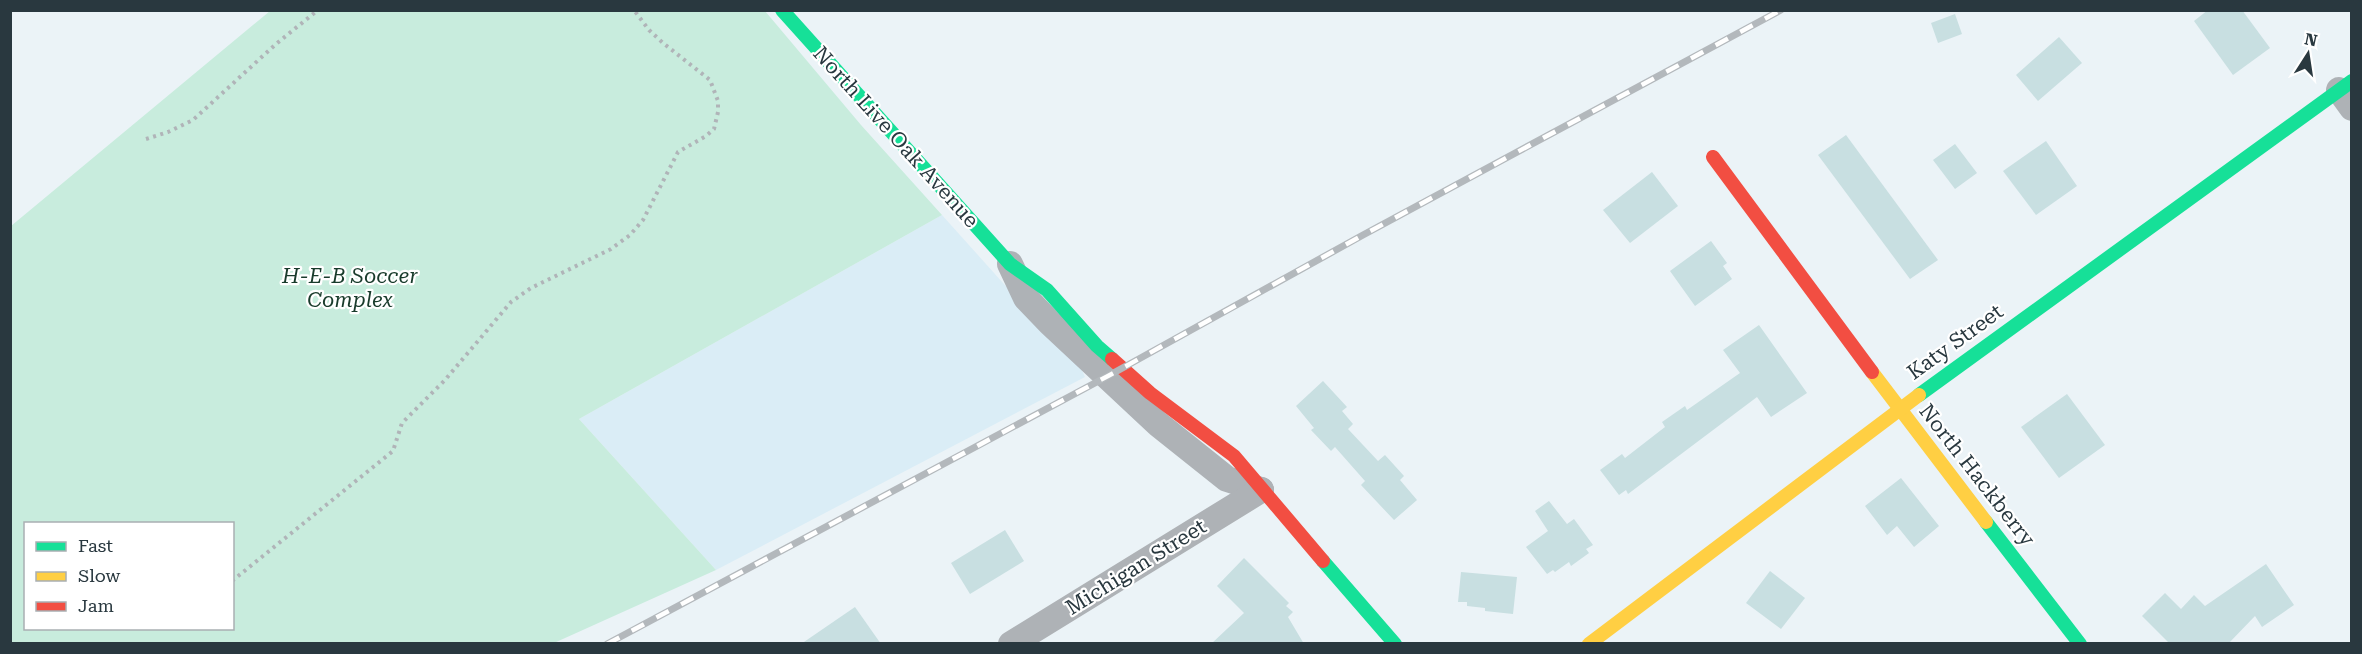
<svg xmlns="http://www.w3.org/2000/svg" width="2362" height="654" font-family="'Roboto Serif',serif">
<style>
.built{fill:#daedf6}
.green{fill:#c8ecdd;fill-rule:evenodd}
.building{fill:#c8dfe1}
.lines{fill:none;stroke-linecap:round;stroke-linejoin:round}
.path{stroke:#b0b4b8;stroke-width:4;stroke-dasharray:3 4.5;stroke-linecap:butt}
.street{stroke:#aeb2b6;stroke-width:26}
.fast{stroke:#16e098;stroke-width:14}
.slow{stroke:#ffcf43;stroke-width:14}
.jam{stroke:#f24e42;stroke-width:14}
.rail-casing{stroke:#b3b8bc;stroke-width:7}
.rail{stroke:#fff;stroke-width:4.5;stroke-dasharray:14;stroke-linecap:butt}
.labels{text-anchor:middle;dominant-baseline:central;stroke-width:4.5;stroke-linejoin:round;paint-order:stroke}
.street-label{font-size:21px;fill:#29383f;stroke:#fff}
.park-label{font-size:21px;font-style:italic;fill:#183b2b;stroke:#fff}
</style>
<rect width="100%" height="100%" fill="#ebf3f7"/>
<path class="built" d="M 942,215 L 1047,332 L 1078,361 L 1085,377 L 716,570 L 579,419 Z"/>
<path class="green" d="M 270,11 L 765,11 L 861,125 L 942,215 L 579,419 L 716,570 L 554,643 L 11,644 L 11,226 ZM 26,524 L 232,524 L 232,628 L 26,628 Z"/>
<g class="building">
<path d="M 2208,10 L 2242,10 L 2270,48 L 2233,75 L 2194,21 Z"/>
<path d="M 1955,14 L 1962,34 L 1938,43 L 1931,23 Z"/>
<path d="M 2059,37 L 2082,63 L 2038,101 L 2016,75 Z"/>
<path d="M 1846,135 L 1938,260 L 1910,279 L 1818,155 Z"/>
<path d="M 2046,141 L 2077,186 L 2036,215 L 2003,171 Z"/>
<path d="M 1955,144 L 1977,173 L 1955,189 L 1933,160 Z"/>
<path d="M 1652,172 L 1678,206 L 1630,243 L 1603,210 Z"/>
<path d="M 1711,241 L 1727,263 L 1723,266 L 1732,279 L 1695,306 L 1670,271 Z"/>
<path d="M 1759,325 L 1807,393 L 1771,417 L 1757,397 L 1628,494 L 1626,490 L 1619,495 L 1600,470 L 1622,454 L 1625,458 L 1665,427 L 1662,422 L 1685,406 L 1687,410 L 1740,373 L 1723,350 Z"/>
<path d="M 1323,381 L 1347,407 L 1342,411 L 1353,424 L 1348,429 L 1378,461 L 1385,455 L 1404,476 L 1400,480 L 1417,500 L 1394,520 L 1361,485 L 1365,481 L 1335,447 L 1331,451 L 1311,430 L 1314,428 L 1296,406 Z"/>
<path d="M 2067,394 L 2105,445 L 2059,478 L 2021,427 Z"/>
<path d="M 1901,478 L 1939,526 L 1914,547 L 1897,526 L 1887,535 L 1865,506 Z"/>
<path d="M 1549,501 L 1567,524 L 1574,519 L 1593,545 L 1586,549 L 1589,553 L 1571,566 L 1569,562 L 1555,572 L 1553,570 L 1547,574 L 1526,547 L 1548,531 L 1535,511 Z"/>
<path d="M 1005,530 L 1024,561 L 970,594 L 951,563 Z"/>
<path d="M 1244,558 L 1289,603 L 1286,606 L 1293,612 L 1288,617 L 1304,644 L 1211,644 L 1244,613 L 1217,586 Z"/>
<path d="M 2266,564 L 2294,605 L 2262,627 L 2255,616 L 2228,644 L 2170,644 L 2142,616 L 2165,593 L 2181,609 L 2194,595 L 2205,606 Z"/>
<path d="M 1770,571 L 1805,598 L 1781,629 L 1746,603 Z"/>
<path d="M 1461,572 L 1517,577 L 1513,614 L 1485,611 L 1485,608 L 1467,606 L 1467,602 L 1458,602 Z"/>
<path d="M 855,607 L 881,644 L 801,644 Z"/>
</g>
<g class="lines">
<g class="path">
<path d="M 146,139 L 168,132 L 193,120 L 276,44 L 318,10"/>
<path d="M 232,581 L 393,451 L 402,423 L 445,380 L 511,302 L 531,288 L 611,249 L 630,235 L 643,220 L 678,152 L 706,136 L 714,129 L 718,112 L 718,101 L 710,80 L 663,43 L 649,30 L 634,10"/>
</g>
<g class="street">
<path d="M 2339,90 L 2352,108"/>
<path d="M 1010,264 L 1026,298 L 1050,323 L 1158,424 L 1227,479 L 1261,490"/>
<path d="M 1011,644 L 1261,490"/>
</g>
<g class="fast">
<path d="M 782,10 L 1010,264 L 1047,290 L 1097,346 L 1112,359"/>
<path d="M 1919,395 L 2352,81"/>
<path d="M 1986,522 L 2080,644"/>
<path d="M 1323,561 L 1395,644"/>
</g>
<g class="slow">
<path d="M 1872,372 L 1986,522"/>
<path d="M 1589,644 L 1919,395"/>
</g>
<g class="jam">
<path d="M 1713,157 L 1872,372"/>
<path d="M 1112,359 L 1150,393 L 1234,456 L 1323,561"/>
</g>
<g class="rail-casing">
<path id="rail" d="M 607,644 L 1108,376 L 1363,235 L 1781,10"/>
</g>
<use href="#rail" class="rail"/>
</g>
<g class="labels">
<g class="street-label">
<text transform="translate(896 137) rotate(48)">North Live Oak Avenue</text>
<text transform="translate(1955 342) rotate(-36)">Katy Street</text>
<text transform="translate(1977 475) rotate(52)">North Hackberry</text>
<text transform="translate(1136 567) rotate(-32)">Michigan Street</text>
</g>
<g class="park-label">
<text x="350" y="276">H-E-B Soccer<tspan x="350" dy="24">Complex</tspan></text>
</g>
</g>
<rect width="2362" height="654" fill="none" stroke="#29383f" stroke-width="24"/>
<rect x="24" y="522" width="210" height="108" fill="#ffffff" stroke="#a9afb2" stroke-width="1.5"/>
<rect x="36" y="542" width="30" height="9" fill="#16e098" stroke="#a9afb2" stroke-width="1.5"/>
<text x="78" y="552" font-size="18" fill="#29383f">Fast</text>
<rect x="36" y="572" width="30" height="9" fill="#ffcf43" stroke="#a9afb2" stroke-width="1.5"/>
<text x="78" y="582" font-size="18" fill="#29383f">Slow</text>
<rect x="36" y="602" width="30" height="9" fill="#f24e42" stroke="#a9afb2" stroke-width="1.5"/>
<text x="78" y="612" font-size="18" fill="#29383f">Jam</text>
<g transform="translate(2308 54) rotate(12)" stroke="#ffffff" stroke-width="4.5" paint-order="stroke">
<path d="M0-4.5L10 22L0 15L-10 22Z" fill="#29383f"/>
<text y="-9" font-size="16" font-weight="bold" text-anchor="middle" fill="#29383f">N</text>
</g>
</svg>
